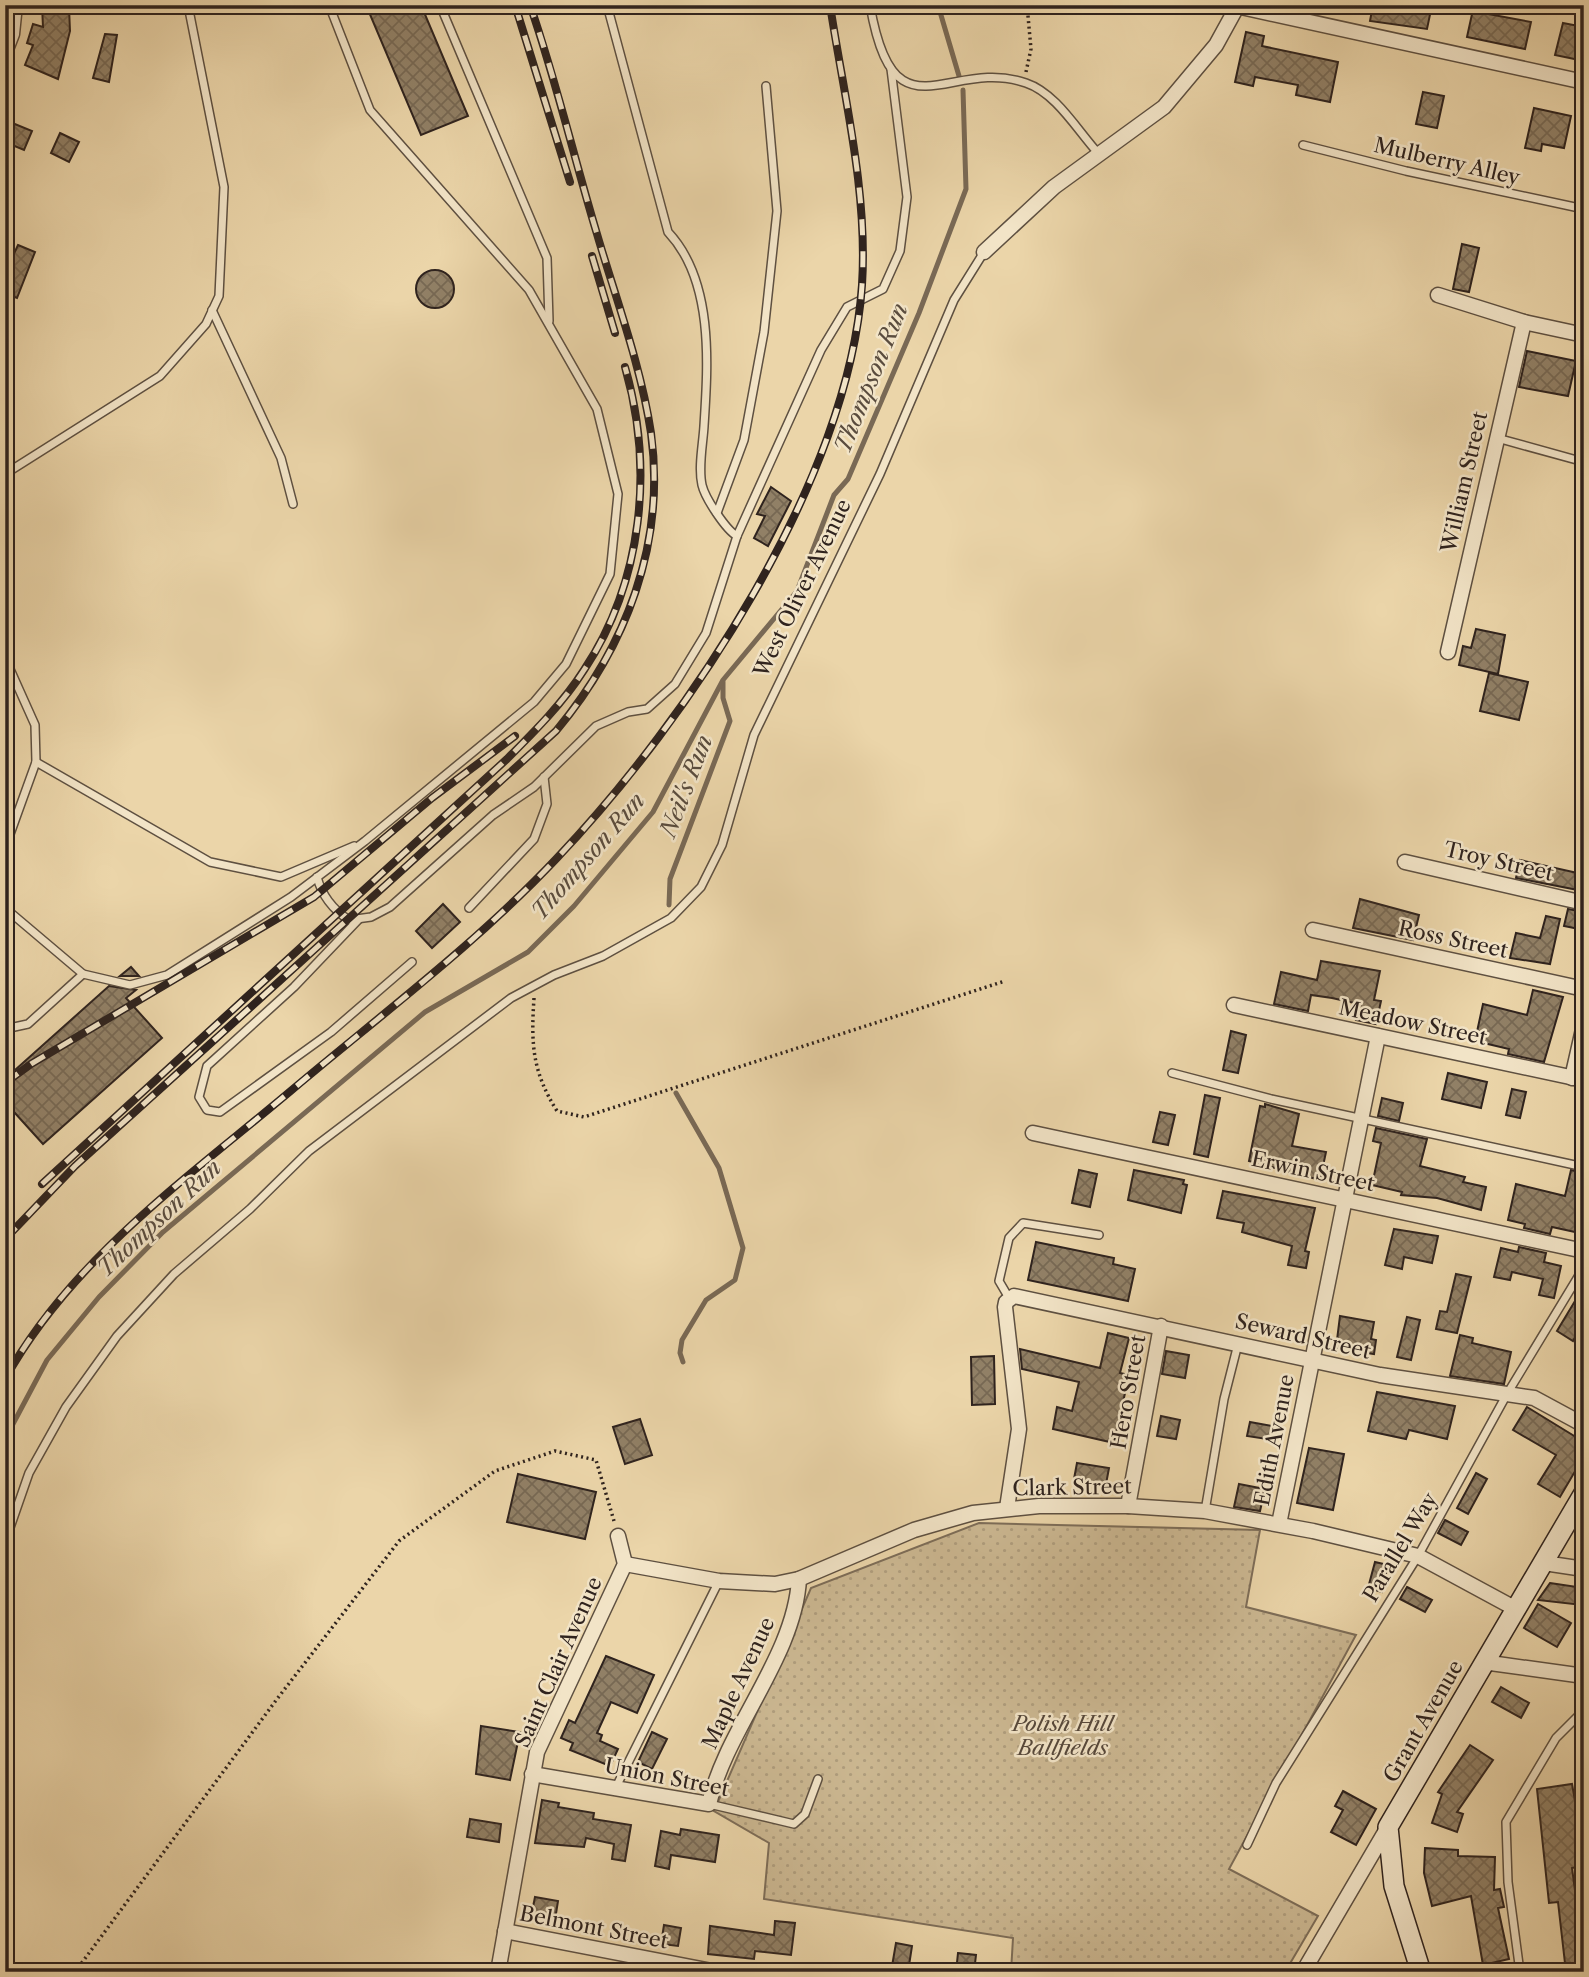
<svg xmlns="http://www.w3.org/2000/svg" width="1589" height="1977" font-family="'Libre Caslon Text',serif">
<style>
.park{fill:url(#park-dots);stroke:#7d6d58;stroke-width:2}
.lines{fill:none;stroke-linecap:round;stroke-linejoin:round}
.stream{stroke:#796955;stroke-width:5}
.building{fill:url(#building-cross-hatch);stroke:#2f231e;stroke-width:2}
.lane-casing{stroke:#5e5041;stroke-width:10}
.street-casing{stroke:#5e5041;stroke-width:17}
.secondary-casing{stroke:#2f231e;stroke-width:22}
.path{stroke:#2f231e;stroke-width:3.5;stroke-dasharray:2 3.5;stroke-linecap:butt}
.lane{stroke:#f2e4c7;stroke-width:7}
.street{stroke:#f2e4c7;stroke-width:14}
.secondary{stroke:#f2e4c7;stroke-width:19}
.rail-casing{stroke:#2f231e;stroke-width:8}
.rail{stroke:#f2e4c7;stroke-width:5;stroke-dasharray:16;stroke-linecap:butt}
.labels{text-anchor:middle;dominant-baseline:central;stroke-width:5;stroke-linejoin:round;paint-order:stroke}
.street-label{font-size:21px;fill:#2f231e;stroke:#f2e4c7}
.park-label{font-size:21px;font-style:italic;fill:#56483b;stroke:#f2e4c7}
.water-label{font-size:23px;font-style:italic;fill:#5a4c3e;stroke:#f2e4c7}
</style>
<defs>
<pattern id="park-dots" width="8" height="8" patternUnits="userSpaceOnUse" patternTransform="scale(1.75)"><rect width="8" height="8" fill="#cbb791"/><path d="M2 2h.1M6 6h.1" fill="none" stroke="#af9d7d" stroke-width="1.8" stroke-linecap="round"/></pattern>
<pattern id="building-cross-hatch" width="8" height="8" patternUnits="userSpaceOnUse" patternTransform="scale(1.75)"><rect width="8" height="8" fill="#918066"/><path d="M0 0l8 8M0 8l8-8" fill="none" stroke="#776853"/></pattern>
</defs>
<rect width="100%" height="100%" fill="#ebd5a9"/>
<filter id="stains"><feTurbulence type="fractalNoise" baseFrequency=".00286" numOctaves="4"/><feColorMatrix values="0 0 0 0 .2 0 0 0 0 .09 0 0 0 0 .02 0 0 0 .5 -.17"/></filter>
<radialGradient id="worn" r=".72"><stop offset=".6" stop-color="#630" stop-opacity="0"/><stop offset="1" stop-color="#630" stop-opacity=".3"/></radialGradient>
<path class="park" d="M 979,1523 L 1260,1530 L 1246,1607 L 1356,1635 L 1229,1869 L 1318,1916 L 1285,1972 L 1011,1972 L 1013,1938 L 764,1899 L 769,1843 L 714,1811 L 811,1588 Z"/>
<g class="lines">
<g class="stream">
<path d="M 938,5 L 959,76"/>
<path d="M 669,905 L 670,879 L 730,721 L 723,698 L 723,682"/>
<path d="M 676,1093 L 719,1168 L 743,1248 L 735,1280 L 706,1300 L 682,1340 L 680,1353 L 683,1362"/>
<path d="M 5,1439 L 47,1360 L 99,1297 L 163,1232 L 425,1012 L 528,952 L 574,906 L 653,812 L 723,680 L 797,591 L 834,495 L 848,479 L 919,313 L 966,189 L 963,90"/>
</g>
</g>
<g class="building">
<path d="M 42,5 L 69,8 L 70,31 L 58,79 L 25,65 L 33,45 L 27,43 L 33,24 L 43,27 Z"/>
<path d="M 366,5 L 421,5 L 468,116 L 421,135 Z"/>
<path d="M 1373,5 L 1432,5 L 1427,29 L 1370,21 Z"/>
<path d="M 1474,5 L 1490,5 L 1488,14 L 1531,22 L 1525,49 L 1467,37 Z"/>
<path d="M 1563,23 L 1584,27 L 1584,61 L 1555,55 Z"/>
<path d="M 1246,32 L 1264,36 L 1262,46 L 1338,62 L 1330,102 L 1296,95 L 1298,85 L 1255,77 L 1253,86 L 1235,82 Z"/>
<path d="M 105,34 L 117,35 L 109,82 L 93,78 Z"/>
<path d="M 1423,92 L 1444,96 L 1437,128 L 1416,124 Z"/>
<path d="M 1534,108 L 1571,116 L 1564,148 L 1542,144 L 1541,151 L 1525,148 Z"/>
<path d="M 5,120 L 32,131 L 24,150 L 5,142 Z"/>
<path d="M 60,133 L 79,142 L 69,162 L 51,153 Z"/>
<path d="M 1462,244 L 1479,248 L 1469,292 L 1453,289 Z"/>
<path d="M 18,245 L 35,252 L 17,298 L 5,293 L 5,273 Z"/>
<circle cx="435" cy="289" r="19"/>
<path d="M 1527,351 L 1576,361 L 1568,396 L 1519,387 Z"/>
<path d="M 771,487 L 791,501 L 768,546 L 754,538 L 765,516 L 757,514 Z"/>
<path d="M 1476,629 L 1505,635 L 1498,674 L 1459,665 L 1463,646 L 1471,648 Z"/>
<path d="M 1489,673 L 1528,682 L 1519,720 L 1480,711 Z"/>
<path d="M 1520,860 L 1582,874 L 1578,890 L 1516,878 Z"/>
<path d="M 1360,899 L 1419,915 L 1413,940 L 1353,928 Z"/>
<path d="M 443,904 L 460,922 L 432,948 L 416,931 Z"/>
<path d="M 1568,909 L 1584,912 L 1584,930 L 1564,926 Z"/>
<path d="M 1546,916 L 1560,919 L 1550,964 L 1510,958 L 1516,933 L 1540,938 Z"/>
<path d="M 1321,961 L 1380,971 L 1374,1000 L 1381,1001 L 1376,1024 L 1356,1020 L 1359,1004 L 1332,998 L 1311,995 L 1308,1011 L 1274,1004 L 1281,972 L 1317,980 Z"/>
<path d="M 131,967 L 139,976 L 120,976 Z"/>
<path d="M 109,986 L 136,990 L 126,998 L 162,1038 L 43,1144 L 5,1102 L 5,1079 Z"/>
<path d="M 1533,990 L 1563,997 L 1544,1062 L 1508,1054 L 1509,1049 L 1475,1041 L 1483,1004 L 1527,1015 Z"/>
<path d="M 1231,1031 L 1246,1035 L 1238,1073 L 1223,1070 Z"/>
<path d="M 1448,1073 L 1487,1082 L 1481,1108 L 1442,1099 Z"/>
<path d="M 1512,1089 L 1526,1092 L 1520,1118 L 1506,1115 Z"/>
<path d="M 1205,1095 L 1220,1098 L 1208,1157 L 1194,1154 Z"/>
<path d="M 1382,1098 L 1403,1103 L 1399,1121 L 1378,1116 Z"/>
<path d="M 1265,1104 L 1299,1114 L 1292,1146 L 1326,1152 L 1320,1180 L 1249,1161 L 1260,1106 L 1265,1107 Z"/>
<path d="M 1160,1112 L 1175,1115 L 1168,1145 L 1153,1142 Z"/>
<path d="M 1376,1128 L 1427,1139 L 1420,1166 L 1465,1177 L 1463,1182 L 1486,1187 L 1481,1210 L 1437,1198 L 1401,1195 L 1402,1192 L 1372,1185 L 1381,1143 L 1373,1141 Z"/>
<path d="M 1079,1170 L 1097,1174 L 1090,1207 L 1072,1203 Z"/>
<path d="M 1134,1170 L 1184,1180 L 1183,1184 L 1187,1185 L 1181,1213 L 1128,1200 Z"/>
<path d="M 1571,1170 L 1584,1173 L 1578,1197 L 1581,1198 L 1579,1204 L 1584,1205 L 1584,1234 L 1552,1227 L 1550,1234 L 1524,1228 L 1525,1224 L 1508,1220 L 1516,1184 L 1565,1196 Z"/>
<path d="M 1223,1191 L 1315,1208 L 1305,1251 L 1309,1252 L 1306,1268 L 1288,1265 L 1292,1246 L 1242,1232 L 1244,1223 L 1217,1218 Z"/>
<path d="M 1394,1229 L 1438,1236 L 1432,1263 L 1404,1257 L 1402,1269 L 1385,1265 Z"/>
<path d="M 1036,1242 L 1114,1258 L 1113,1264 L 1135,1269 L 1128,1301 L 1028,1280 Z"/>
<path d="M 1519,1247 L 1546,1253 L 1544,1262 L 1561,1266 L 1554,1298 L 1539,1295 L 1543,1279 L 1512,1272 L 1510,1280 L 1494,1277 L 1501,1248 L 1518,1252 Z"/>
<path d="M 1456,1274 L 1471,1277 L 1457,1333 L 1436,1329 L 1440,1311 L 1447,1312 Z"/>
<path d="M 1584,1286 L 1584,1322 L 1573,1341 L 1557,1331 Z"/>
<path d="M 1340,1316 L 1374,1322 L 1371,1339 L 1376,1340 L 1374,1354 L 1336,1348 Z"/>
<path d="M 1407,1317 L 1420,1320 L 1411,1360 L 1397,1357 Z"/>
<path d="M 1108,1333 L 1129,1338 L 1120,1373 L 1129,1375 L 1114,1443 L 1053,1429 L 1057,1407 L 1072,1411 L 1079,1382 L 1022,1369 L 1020,1349 L 1100,1368 Z"/>
<path d="M 1460,1335 L 1473,1338 L 1472,1343 L 1511,1352 L 1504,1384 L 1450,1376 Z"/>
<path d="M 1166,1351 L 1189,1355 L 1185,1378 L 1162,1374 Z"/>
<path d="M 994,1356 L 995,1404 L 972,1405 L 971,1357 Z"/>
<path d="M 1377,1392 L 1455,1406 L 1447,1439 L 1409,1430 L 1406,1439 L 1368,1431 Z"/>
<path d="M 1527,1407 L 1584,1442 L 1584,1456 L 1560,1497 L 1538,1484 L 1556,1455 L 1513,1430 Z"/>
<path d="M 1161,1416 L 1180,1420 L 1176,1439 L 1157,1436 Z"/>
<path d="M 640,1419 L 652,1455 L 625,1464 L 613,1427 Z"/>
<path d="M 1250,1422 L 1277,1427 L 1274,1440 L 1247,1436 Z"/>
<path d="M 1309,1448 L 1344,1454 L 1333,1510 L 1297,1503 Z"/>
<path d="M 1077,1463 L 1109,1468 L 1106,1484 L 1074,1479 Z"/>
<path d="M 1476,1473 L 1487,1479 L 1468,1514 L 1457,1508 Z"/>
<path d="M 518,1474 L 596,1492 L 585,1539 L 507,1522 Z"/>
<path d="M 1239,1484 L 1265,1489 L 1260,1511 L 1234,1507 Z"/>
<path d="M 1445,1520 L 1468,1532 L 1461,1545 L 1438,1533 Z"/>
<path d="M 1375,1562 L 1388,1565 L 1382,1592 L 1368,1588 Z"/>
<path d="M 1550,1583 L 1584,1588 L 1582,1605 L 1538,1600 Z"/>
<path d="M 1407,1587 L 1432,1600 L 1425,1612 L 1400,1599 Z"/>
<path d="M 1538,1604 L 1571,1623 L 1557,1647 L 1524,1628 Z"/>
<path d="M 606,1656 L 654,1675 L 637,1713 L 611,1702 L 597,1733 L 602,1735 L 600,1741 L 618,1749 L 610,1766 L 570,1750 L 573,1743 L 561,1738 L 569,1720 L 575,1723 Z"/>
<path d="M 1501,1687 L 1529,1703 L 1521,1718 L 1492,1702 Z"/>
<path d="M 481,1726 L 520,1732 L 510,1780 L 476,1774 Z"/>
<path d="M 652,1732 L 667,1739 L 652,1769 L 638,1762 Z"/>
<path d="M 1470,1745 L 1493,1760 L 1457,1812 L 1463,1814 L 1457,1832 L 1432,1823 L 1442,1794 L 1438,1792 Z"/>
<path d="M 1572,1784 L 1580,1828 L 1575,1829 L 1578,1867 L 1572,1868 L 1577,1905 L 1581,1904 L 1584,1971 L 1566,1972 L 1558,1902 L 1549,1903 L 1537,1789 Z"/>
<path d="M 1343,1791 L 1376,1809 L 1356,1845 L 1331,1832 L 1343,1810 L 1335,1806 Z"/>
<path d="M 542,1800 L 559,1803 L 558,1807 L 594,1813 L 593,1819 L 631,1825 L 625,1861 L 612,1859 L 614,1844 L 586,1838 L 584,1847 L 535,1843 Z"/>
<path d="M 470,1819 L 501,1824 L 499,1842 L 467,1837 Z"/>
<path d="M 681,1829 L 719,1835 L 715,1862 L 671,1855 L 669,1869 L 655,1866 L 661,1831 L 680,1835 Z"/>
<path d="M 1425,1848 L 1458,1850 L 1458,1856 L 1495,1857 L 1494,1890 L 1500,1889 L 1504,1907 L 1498,1908 L 1509,1959 L 1483,1965 L 1471,1896 L 1432,1906 L 1424,1873 Z"/>
<path d="M 535,1897 L 558,1901 L 555,1920 L 531,1917 Z"/>
<path d="M 775,1921 L 795,1923 L 791,1955 L 755,1951 L 754,1959 L 708,1954 L 710,1926 L 774,1935 Z"/>
<path d="M 664,1925 L 681,1928 L 678,1946 L 661,1944 Z"/>
<path d="M 896,1943 L 912,1946 L 908,1972 L 891,1972 Z"/>
<path d="M 958,1953 L 976,1955 L 974,1972 L 956,1972 Z"/>
</g>
<g class="lines">
<g class="lane-casing">
<g id="lane">
<path d="M 440,5 L 547,258 L 549,321"/>
<path d="M 607,5 L 668,232 C 714,281 708,364 704,426 C 703,444 698,467 702,485 C 705,498 726,530 737,536"/>
<path d="M 870,5 C 894,144 949,56 1026,83 C 1056,93 1077,130 1098,153"/>
<path d="M 1303,145 L 1406,171 L 1584,209"/>
<path d="M 212,310 L 281,458 L 293,504"/>
<path d="M 1497,438 L 1584,462"/>
<path d="M 5,474 L 160,376 L 206,324 L 219,296 L 224,187 L 188,5"/>
<path d="M 717,513 L 744,440 L 764,332 L 777,211 L 766,86"/>
<path d="M 5,658 L 35,725 L 36,762 L 5,848"/>
<path d="M 36,762 L 210,862 L 281,877 L 354,846"/>
<path d="M 317,877 C 322,896 332,909 349,920 L 371,917 L 390,907 L 493,815 L 534,787 L 596,726 L 628,712 L 647,709 L 675,684 L 706,633 L 737,536 L 821,350 L 847,307 L 883,289 L 900,251 L 907,197 L 891,69"/>
<path d="M 5,908 L 83,974 L 130,985 L 167,975 L 291,897 L 365,841 L 534,702 L 566,664 L 610,574 L 618,494 L 597,409 L 529,290 L 370,110 L 329,5"/>
<path d="M 469,908 L 534,839 L 547,804 L 544,777"/>
<path d="M 359,919 L 294,987 L 207,1066 L 199,1097 L 207,1110 L 220,1112 L 331,1032 L 412,962"/>
<path d="M 5,1029 L 28,1024 L 83,974"/>
<path d="M 1172,1073 L 1271,1099 L 1584,1167"/>
<path d="M 1009,1298 L 999,1281 L 1009,1238 L 1023,1223 L 1099,1235"/>
<path d="M 1205,1511 L 1224,1399 L 1238,1344"/>
<path d="M 5,1542 L 29,1473 L 66,1407 L 117,1336 L 174,1274 L 250,1209 L 309,1151 L 511,998 L 554,975 L 603,956 L 671,918 L 701,887 L 722,845 L 754,735 L 880,474 L 954,300 L 984,252"/>
<path d="M 616,1787 L 719,1581"/>
<path d="M 709,1804 L 794,1824 L 805,1814 L 818,1779"/>
<path d="M 1247,1845 L 1276,1783 L 1418,1556 L 1507,1394 L 1584,1267"/>
<path d="M 1520,1972 L 1508,1882 L 1506,1822 L 1556,1738 L 1584,1710"/>
</g>
</g>
<g class="street-casing">
<g id="street">
<path d="M 1232,5 L 1584,82"/>
<path d="M 5,52 L 12,34 L 15,5"/>
<path d="M 984,252 L 1054,187 L 1164,107 L 1216,45 L 1238,5"/>
<path d="M 1438,295 L 1524,322 L 1584,335"/>
<path d="M 1448,652 L 1524,322"/>
<path d="M 1405,862 L 1584,903"/>
<path d="M 1313,930 L 1584,989"/>
<path d="M 1234,1005 L 1584,1080"/>
<path d="M 1572,1078 L 1584,1025"/>
<path d="M 1033,1133 L 1584,1251"/>
<path d="M 1128,1506 L 1161,1326"/>
<path d="M 1007,1508 L 1019,1429 L 1005,1307 L 1006,1302 L 1014,1296 L 1380,1375 L 1534,1398 L 1584,1425"/>
<path d="M 1279,1524 L 1378,1036"/>
<path d="M 1544,1563 L 1584,1569"/>
<path d="M 625,1564 L 719,1581 L 775,1584 L 799,1579 L 914,1530 L 973,1513 L 1039,1506 L 1128,1506 L 1205,1511 L 1313,1531 L 1418,1556 L 1516,1609"/>
<path d="M 1483,1662 L 1584,1676"/>
<path d="M 532,1774 L 709,1804 C 726,1729 795,1656 799,1579"/>
<path d="M 505,1931 L 717,1972"/>
<path d="M 498,1972 L 537,1752 L 625,1564 L 618,1536"/>
<path d="M 1303,1972 L 1388,1827"/>
</g>
</g>
<g class="secondary-casing">
<path id="secondary" d="M 1421,1972 L 1394,1886 L 1388,1827 L 1584,1493"/>
</g>
<g class="path">
<path d="M 1026,72 L 1031,49 L 1027,5"/>
<path d="M 534,998 C 531,1044 532,1071 557,1111 L 584,1117 L 1005,981"/>
<path d="M 75,1972 L 277,1699 L 399,1541 L 495,1471 L 555,1451 L 596,1460 L 614,1521"/>
<path d="M 129,1972 L 172,1972"/>
</g>
<use href="#lane" class="lane"/>
<use href="#street" class="street"/>
<use href="#secondary" class="secondary"/>
<g class="rail-casing">
<g id="rail">
<path d="M 515,5 L 570,182"/>
<path d="M 592,256 L 615,333"/>
<path d="M 5,1083 L 31,1064 L 314,897 L 432,798 L 515,736"/>
<path d="M 42,1184 L 507,759 C 535,731 563,703 584,670 C 643,581 654,468 625,367"/>
<path d="M 5,1239 L 75,1166 L 556,731 C 626,647 666,544 651,433 C 641,366 616,299 597,234 C 574,158 556,80 530,5"/>
<path d="M 5,1379 C 72,1258 190,1176 293,1089 C 382,1014 477,943 557,858 C 689,719 849,480 862,285 C 868,192 844,97 830,5"/>
</g>
</g>
<use href="#rail" class="rail"/>
</g>
<g class="labels">
<g class="street-label">
<text transform="translate(1447 161) rotate(13)">Mulberry Alley</text>
<text transform="translate(1464 482) rotate(-77)">William Street</text>
<text transform="translate(802 588) rotate(-64)">West Oliver Avenue</text>
<text transform="translate(1499 861) rotate(13)">Troy Street</text>
<text transform="translate(1453 939) rotate(12)">Ross Street</text>
<text transform="translate(1413 1022) rotate(12)">Meadow Street</text>
<text transform="translate(1313 1171) rotate(12)">Erwin Street</text>
<text transform="translate(1303 1336) rotate(13)">Seward Street</text>
<text transform="translate(1128 1392) rotate(-80)">Hero Street</text>
<text transform="translate(1274 1440) rotate(-79)">Edith Avenue</text>
<text transform="translate(1072 1487) rotate(-1)">Clark Street</text>
<text transform="translate(1400 1547) rotate(-59)">Parallel Way</text>
<text transform="translate(558 1662) rotate(-66)">Saint Clair Avenue</text>
<text transform="translate(738 1683) rotate(-65)">Maple Avenue</text>
<text transform="translate(1423 1721) rotate(-60)">Grant Avenue</text>
<text transform="translate(667 1777) rotate(11)">Union Street</text>
<text transform="translate(594 1927) rotate(11)">Belmont Street</text>
</g>
<g class="park-label">
<text x="1063" y="1723">Polish Hill<tspan x="1063" dy="24">Ballfields</tspan></text>
</g>
<g class="water-label">
<text transform="translate(871 378) rotate(-68)">Thompson Run</text>
<text transform="translate(686 786) rotate(-69)">Neil's Run</text>
<text transform="translate(588 856) rotate(-49)">Thompson Run</text>
<text transform="translate(159 1218) rotate(-43)">Thompson Run</text>
</g>
</g>
<rect width="1589" height="1977" fill="none" stroke="#ebd5a9" stroke-width="28"/>
<rect x="7" y="7" width="1575" height="1963" fill="none" stroke="#2f231e" stroke-width="3.5"/>
<rect x="14" y="14" width="1561" height="1949" fill="none" stroke="#2f231e" stroke-width="2"/>
<rect width="100%" height="100%" filter="url(#stains)"/>
<rect width="100%" height="100%" fill="url(#worn)"/>
</svg>
